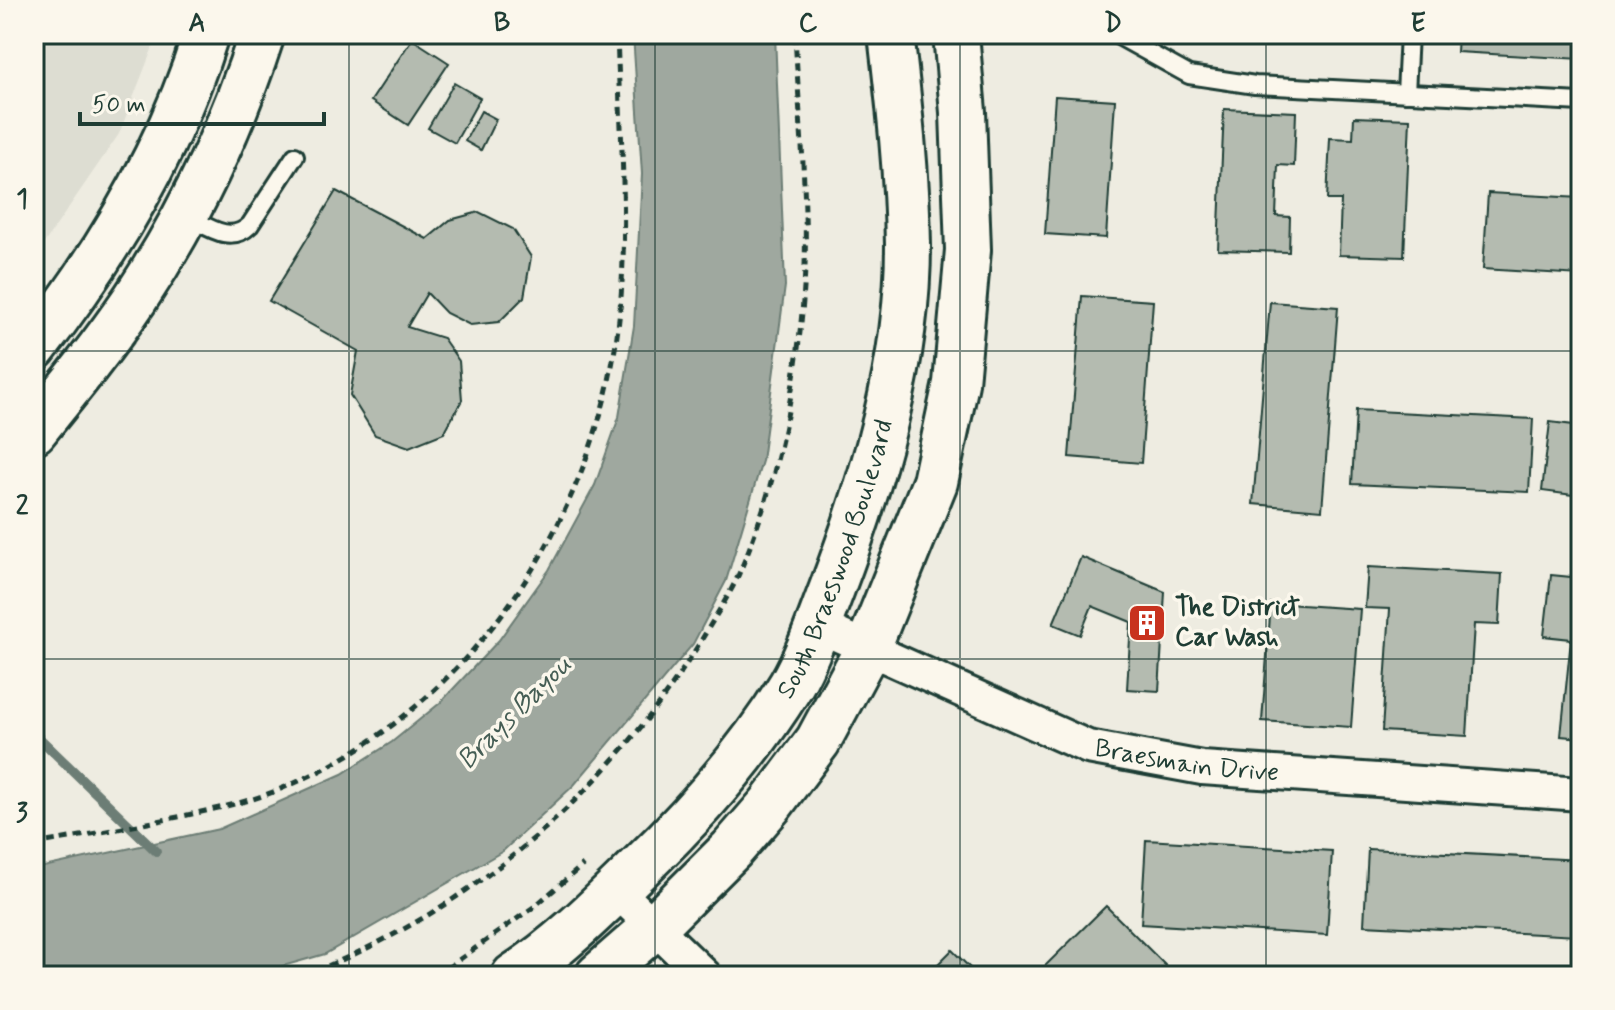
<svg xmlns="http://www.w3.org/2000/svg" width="1615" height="1010" font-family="Mynerve,sans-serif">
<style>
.built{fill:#ddddd2}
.water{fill:#9fa89f;stroke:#6c7d74;stroke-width:2}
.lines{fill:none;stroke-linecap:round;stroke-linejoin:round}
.stream{stroke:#6c7d74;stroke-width:10}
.building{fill:#b4bbb0;stroke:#1f3d34;stroke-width:2}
.service-casing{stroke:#1f3d34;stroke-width:22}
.minor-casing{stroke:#1f3d34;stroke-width:38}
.secondary-casing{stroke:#1f3d34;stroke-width:50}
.path{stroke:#1f3d34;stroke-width:5;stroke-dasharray:8 6;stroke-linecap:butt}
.service{stroke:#fbf7ec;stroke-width:16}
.minor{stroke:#fbf7ec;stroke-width:32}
.secondary{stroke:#fbf7ec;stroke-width:44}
.grid{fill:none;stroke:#1f3d34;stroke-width:2;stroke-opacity:0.55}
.labels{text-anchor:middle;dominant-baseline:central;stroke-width:7;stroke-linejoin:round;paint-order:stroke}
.street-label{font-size:26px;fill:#1f3d34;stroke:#fbf7ec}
.poi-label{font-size:26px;font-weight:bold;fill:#1f3d34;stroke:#fbf7ec;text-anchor:start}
.water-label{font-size:28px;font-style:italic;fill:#455d54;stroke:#fbf7ec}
.neatline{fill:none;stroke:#1f3d34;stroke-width:3}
.grid-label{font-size:26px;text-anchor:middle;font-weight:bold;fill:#1f3d34}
</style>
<rect width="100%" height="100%" fill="#eeece1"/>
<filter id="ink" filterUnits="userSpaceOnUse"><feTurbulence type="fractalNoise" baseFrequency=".0125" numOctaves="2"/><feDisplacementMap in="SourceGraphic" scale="16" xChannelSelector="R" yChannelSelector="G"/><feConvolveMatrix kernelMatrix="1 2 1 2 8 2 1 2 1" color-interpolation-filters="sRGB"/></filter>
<g filter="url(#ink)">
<path class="built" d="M 34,34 L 158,34 L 119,134 L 34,258 Z"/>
<path class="water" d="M 633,34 L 775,34 L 785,286 L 762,461 L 726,581 L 693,644 L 574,785 L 503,851 L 325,954 L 248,976 L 34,976 L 34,869 L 219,829 L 342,774 L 392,742 L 440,703 L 499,640 L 549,570 L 595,485 L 619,417 L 634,326 L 642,174 Z"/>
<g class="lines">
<path class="stream" d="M 34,733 L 156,851"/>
</g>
<g class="building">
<path d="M 1458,34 L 1581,34 L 1581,59 L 1457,52 Z"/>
<path d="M 412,39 L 449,63 L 408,125 L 371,101 Z"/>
<path d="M 454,83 L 480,98 L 455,143 L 428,128 Z"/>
<path d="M 1055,96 L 1115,100 L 1106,238 L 1045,234 Z"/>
<path d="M 1224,109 L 1296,112 L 1294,166 L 1278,165 L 1276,216 L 1290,217 L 1289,252 L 1218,250 Z"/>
<path d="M 481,111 L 496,119 L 481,150 L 465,141 Z"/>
<path d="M 1354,117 L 1410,119 L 1404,257 L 1339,255 L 1341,200 L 1327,200 L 1330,138 L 1353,139 Z"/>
<path d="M 336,191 L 427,239 L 450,220 L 479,212 L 513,229 L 531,257 L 524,297 L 499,322 L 470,325 L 446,313 L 427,293 L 407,327 L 443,338 L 459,361 L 462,400 L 444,433 L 409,447 L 375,435 L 350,395 L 358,351 L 269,301 Z"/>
<path d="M 1488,193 L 1581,198 L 1581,275 L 1483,269 Z"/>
<path d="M 1082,296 L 1153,301 L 1141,463 L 1069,457 Z"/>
<path d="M 1270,302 L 1338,307 L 1322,510 L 1253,504 Z"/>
<path d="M 1356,410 L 1533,419 L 1529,492 L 1352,484 Z"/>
<path d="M 1550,422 L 1581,426 L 1581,496 L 1542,491 Z"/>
<path d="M 1081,557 L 1165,592 L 1159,691 L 1127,689 L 1131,622 L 1092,606 L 1080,635 L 1053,624 Z"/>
<path d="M 1368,567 L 1502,574 L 1499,625 L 1474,624 L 1467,736 L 1382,731 L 1390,609 L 1365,608 Z"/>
<path d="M 1551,575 L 1581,578 L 1581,738 L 1561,736 L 1571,639 L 1544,636 Z"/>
<path d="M 1271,603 L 1360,609 L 1351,727 L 1262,721 Z"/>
<path d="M 1146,840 L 1332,851 L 1327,935 L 1141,924 Z"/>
<path d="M 1368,849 L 1581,860 L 1578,936 L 1364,925 Z"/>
<path d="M 1106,906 L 1176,976 L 1053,976 L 1044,967 Z"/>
<path d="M 952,950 L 978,976 L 926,976 Z"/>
</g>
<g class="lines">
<g class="service-casing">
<g id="service">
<path d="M 1115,34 L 1189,75 L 1255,85 L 1581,102"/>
<path d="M 1406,93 L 1409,34"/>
<path d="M 186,216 C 207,226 230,245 250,225 L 295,156"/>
</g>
</g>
<g class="minor-casing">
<g id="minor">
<path id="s1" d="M 818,626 L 1088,747 L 1202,768 L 1581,794"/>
<path d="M 616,890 L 705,976"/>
</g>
</g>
<g class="secondary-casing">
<g id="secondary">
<path d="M 34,348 C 109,253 170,149 206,34"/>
<path d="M 34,431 C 69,388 104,345 135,299 C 189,218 232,127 262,34"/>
<path id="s2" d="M 514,976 C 561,946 601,905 641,866 C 697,812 750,752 791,685 C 808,656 819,622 831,591 C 873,481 908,363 908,245 C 907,175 899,103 891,34"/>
<path d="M 598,976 L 654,927 L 732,849 L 770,805 L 818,741 L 868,648 L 935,482 L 956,383 L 968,250 L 963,112 L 956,34"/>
</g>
</g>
<g class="path">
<path d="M 34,844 C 84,836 133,826 183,816 C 210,810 239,804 265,795 C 462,723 597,523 619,319 C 629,225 620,128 617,34"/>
<path d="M 302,976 C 471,913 614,788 705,634 C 716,615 729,596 738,576 C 777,486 797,386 804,288 C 809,207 799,116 795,34"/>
<path d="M 436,976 L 535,906 L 583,865"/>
</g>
<use href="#service" class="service"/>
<use href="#minor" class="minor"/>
<use href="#secondary" class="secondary"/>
</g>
</g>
<path class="grid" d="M 349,34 L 349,976M 655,34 L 655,976M 960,34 L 960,976M 1266,34 L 1266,976M 34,351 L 1581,351M 34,659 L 1581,659"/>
<defs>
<g id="building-square" transform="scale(2)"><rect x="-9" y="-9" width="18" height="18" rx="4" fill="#c8321e" stroke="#fbf7ec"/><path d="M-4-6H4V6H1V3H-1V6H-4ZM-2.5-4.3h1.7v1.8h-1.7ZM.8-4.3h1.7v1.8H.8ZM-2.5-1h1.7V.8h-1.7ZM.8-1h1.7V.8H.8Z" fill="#fff"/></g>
</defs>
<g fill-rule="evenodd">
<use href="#building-square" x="1147" y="623"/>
</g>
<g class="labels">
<g class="street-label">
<text stroke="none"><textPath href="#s2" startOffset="538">South Braeswood Boulevard</textPath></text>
<text stroke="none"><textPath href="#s1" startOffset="396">Braesmain Drive</textPath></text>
</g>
<g class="poi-label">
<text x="1175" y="608">The District<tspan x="1175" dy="30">Car Wash</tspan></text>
</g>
<g class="water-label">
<text transform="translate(515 713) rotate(-45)">Brays Bayou</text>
</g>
</g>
<rect width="1615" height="1010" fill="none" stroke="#fbf7ec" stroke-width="88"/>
<path d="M80 112v12h244v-12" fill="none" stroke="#1f3d34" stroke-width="4"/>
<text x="92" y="112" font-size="24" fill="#1f3d34" stroke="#fbf7ec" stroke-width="6" paint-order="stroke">50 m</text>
<rect x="44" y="44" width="1527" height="922" class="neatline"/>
<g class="grid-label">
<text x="197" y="31">A</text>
<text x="502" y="31">B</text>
<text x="808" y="31">C</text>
<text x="1113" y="31">D</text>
<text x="1418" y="31">E</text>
<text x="22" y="207">1</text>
<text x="22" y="514">2</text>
<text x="22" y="821">3</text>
</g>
</svg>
